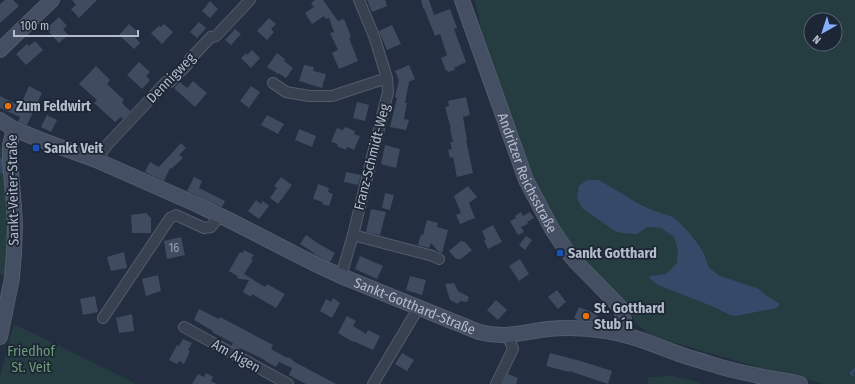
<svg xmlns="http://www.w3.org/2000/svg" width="855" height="384" font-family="'Fira Sans Condensed',sans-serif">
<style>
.green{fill:#253d41;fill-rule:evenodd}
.water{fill:#364968}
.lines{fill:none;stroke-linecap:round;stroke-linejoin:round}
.stream{stroke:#364968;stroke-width:2.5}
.building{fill:#3f4c60}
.street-casing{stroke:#525c6b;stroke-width:12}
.secondary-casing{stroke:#525c6b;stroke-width:16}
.street{stroke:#384150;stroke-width:10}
.secondary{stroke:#454f63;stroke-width:14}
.food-dot{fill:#e8710a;stroke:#1c2635;stroke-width:1.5}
.transit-dot{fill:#1a4fb4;stroke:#1c2635;stroke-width:1.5}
.labels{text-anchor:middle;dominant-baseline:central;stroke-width:3.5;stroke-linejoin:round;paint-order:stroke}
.number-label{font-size:12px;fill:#97a0b0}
.street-label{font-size:14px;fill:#b4bccb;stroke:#1c2635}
.poi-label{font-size:14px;font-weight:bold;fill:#b4bccb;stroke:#1c2635;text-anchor:start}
.park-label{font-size:14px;fill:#6a9d78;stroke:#1c2635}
</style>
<rect width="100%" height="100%" fill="#232e40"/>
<g class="green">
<path d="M 475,0 L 855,0 L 855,384 L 824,384 L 740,362 L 652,336 L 637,325 L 627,306 L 567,245 L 530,176 L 489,65 ZM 811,20 L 835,20 L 835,44 L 811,44 Z"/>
<path d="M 0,146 L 4,152 L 9,236 L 5,276 L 0,274 Z"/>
<path d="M 14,324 L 135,383 L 134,384 L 0,384 L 0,376 Z"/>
<path d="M 673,376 L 698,382 L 701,384 L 647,384 L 649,377 Z"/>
</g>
<path class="water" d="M 587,180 L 599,180 L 639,204 L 652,210 L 673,217 L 686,229 L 698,244 L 704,254 L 709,268 L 720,276 L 759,289 L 767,296 L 780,304 L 777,308 L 735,316 L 730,315 L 714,307 L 658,285 L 649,278 L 650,276 L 666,274 L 677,263 L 678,250 L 674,237 L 661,228 L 647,227 L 637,234 L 622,233 L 615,231 L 582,208 L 577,198 L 579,186 Z"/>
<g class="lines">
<g class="stream">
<path d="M 0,159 L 1,161 L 2,173"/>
<path d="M 853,375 L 851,373 L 855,369"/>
</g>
</g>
<g class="building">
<path d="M 5,0 L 13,0 L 19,6 L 0,23 L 0,4 Z"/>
<path d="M 72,0 L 97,0 L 79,18 L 71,9 L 76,5 Z"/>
<path d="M 315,0 L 323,0 L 338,21 L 344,19 L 351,37 L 349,38 L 358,61 L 339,69 L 332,53 L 338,50 L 330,33 L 334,32 L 329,18 L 326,19 L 324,16 L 312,24 L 305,13 L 314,7 L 311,3 Z"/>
<path d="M 367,0 L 385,0 L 387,6 L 372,12 Z"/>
<path d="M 421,0 L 429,0 L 434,15 L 450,9 L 457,28 L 454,29 L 466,62 L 454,68 L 455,70 L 448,72 L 447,70 L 446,71 L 441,58 L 447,55 L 440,34 L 435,36 L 424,8 L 423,8 Z"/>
<path d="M 210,1 L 218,9 L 210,18 L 202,11 Z"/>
<path d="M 59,17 L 67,26 L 63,29 L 68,35 L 59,43 L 46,29 Z"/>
<path d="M 269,18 L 276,24 L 271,29 L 274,32 L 267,40 L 257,31 Z"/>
<path d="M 199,22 L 206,28 L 197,38 L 190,32 Z"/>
<path d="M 129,24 L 138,32 L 134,36 L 140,43 L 134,49 L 119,35 Z"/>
<path d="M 164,24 L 173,32 L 162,44 L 151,33 L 159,26 L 161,27 Z"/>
<path d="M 392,25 L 401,44 L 387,50 L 379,31 Z"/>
<path d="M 235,29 L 241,34 L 231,45 L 225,40 Z"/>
<path d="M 35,41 L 43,50 L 26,65 L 16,54 L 27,44 L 29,46 Z"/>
<path d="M 252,50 L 260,58 L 251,68 L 241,58 L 246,53 L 247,55 Z"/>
<path d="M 277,53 L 285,59 L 284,61 L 293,68 L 286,78 L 278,73 L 278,74 L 267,67 Z"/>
<path d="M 139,62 L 150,72 L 146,76 L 150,80 L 142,89 L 127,75 Z"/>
<path d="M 304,65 L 314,67 L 313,71 L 326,74 L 322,88 L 299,81 Z"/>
<path d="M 409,65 L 415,79 L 409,82 L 405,103 L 407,103 L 404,119 L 409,120 L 406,130 L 390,127 L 397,98 L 395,97 L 399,80 L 395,71 Z"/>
<path d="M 96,66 L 110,80 L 107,84 L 124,100 L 122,103 L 130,111 L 123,119 L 121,117 L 115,122 L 94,103 L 97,100 L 79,84 Z"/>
<path d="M 193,81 L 207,93 L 195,107 L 174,88 L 180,82 L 187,88 Z"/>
<path d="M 29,86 L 42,93 L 27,125 L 18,122 L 20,117 L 0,108 L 0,96 L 20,106 Z"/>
<path d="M 251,86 L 260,92 L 249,108 L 240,101 Z"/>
<path d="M 466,97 L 470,115 L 463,117 L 467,140 L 466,140 L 473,173 L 457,177 L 453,157 L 450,158 L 448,150 L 452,149 L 450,142 L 453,142 L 450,129 L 451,129 L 445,107 L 449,106 L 448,101 Z"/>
<path d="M 357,102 L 369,105 L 365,121 L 353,118 Z"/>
<path d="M 47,115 L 57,120 L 51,132 L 41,127 Z"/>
<path d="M 267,115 L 284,124 L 278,134 L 261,125 Z"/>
<path d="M 345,127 L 355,131 L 354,134 L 360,136 L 354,150 L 347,147 L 346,150 L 337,146 L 338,144 L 331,142 L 337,128 L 343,130 Z"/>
<path d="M 299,129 L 316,136 L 312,147 L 295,140 Z"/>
<path d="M 181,143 L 186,148 L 179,155 L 183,158 L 171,169 L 170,168 L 164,181 L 145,172 L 150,162 L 159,167 Z"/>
<path d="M 385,145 L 400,149 L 396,168 L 381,164 Z"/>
<path d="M 346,172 L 361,175 L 358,185 L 344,182 Z"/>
<path d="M 194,177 L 202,181 L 199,188 L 225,201 L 222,207 L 187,191 Z"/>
<path d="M 281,177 L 292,185 L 278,204 L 270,198 L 277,188 L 274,186 Z"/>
<path d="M 318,184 L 329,188 L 328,192 L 333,194 L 329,206 L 322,204 L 323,202 L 313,199 Z"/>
<path d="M 468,186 L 477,197 L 469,203 L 475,218 L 460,224 L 456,215 L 461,213 L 454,196 Z"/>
<path d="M 385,193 L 394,195 L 390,210 L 382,208 Z"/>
<path d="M 256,200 L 261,204 L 263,201 L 269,206 L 259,219 L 248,211 Z"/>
<path d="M 371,209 L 386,212 L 380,235 L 366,232 Z"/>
<path d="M 521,212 L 523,216 L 530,212 L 534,218 L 527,222 L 528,224 L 521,227 L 524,232 L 518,235 L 510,221 L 516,218 L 515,216 Z"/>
<path d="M 146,213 L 151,218 L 151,233 L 132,233 L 131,215 Z"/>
<path d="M 427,220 L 438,223 L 437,227 L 448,230 L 442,253 L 438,251 L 431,243 L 429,248 L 418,245 L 421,234 L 423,235 Z"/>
<path d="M 493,225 L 502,242 L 488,249 L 484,240 L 486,240 L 482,231 Z"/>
<path d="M 306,235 L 319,244 L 335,253 L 330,262 L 314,254 L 314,253 L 300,244 Z"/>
<path d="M 526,236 L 532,240 L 525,250 L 519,245 Z"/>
<path d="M 181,237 L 185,255 L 167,259 L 164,241 Z"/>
<path d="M 461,241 L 465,242 L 472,250 L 461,259 L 456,259 L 449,251 Z"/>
<path d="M 244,250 L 254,255 L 251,259 L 253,260 L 244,274 L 265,287 L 267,284 L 285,294 L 276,308 L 252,294 L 251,297 L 243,292 L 249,280 L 240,279 L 237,278 L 237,276 L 229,271 L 240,252 L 242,253 Z"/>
<path d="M 124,252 L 127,268 L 111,271 L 107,257 Z"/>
<path d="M 360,256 L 383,266 L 377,279 L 355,269 Z"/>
<path d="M 520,259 L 529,274 L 519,281 L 509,266 Z"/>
<path d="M 158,275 L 161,291 L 146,296 L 142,279 Z"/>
<path d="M 410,276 L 426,280 L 422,295 L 406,290 Z"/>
<path d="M 454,283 L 458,291 L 469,297 L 467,302 L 460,301 L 458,304 L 450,300 L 445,284 Z"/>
<path d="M 557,290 L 566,302 L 558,309 L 548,297 Z"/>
<path d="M 95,296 L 98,312 L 83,315 L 80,299 Z"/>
<path d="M 333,298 L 340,303 L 332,318 L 320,311 L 326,299 L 331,302 Z"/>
<path d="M 496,300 L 507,310 L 498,320 L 487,310 Z"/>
<path d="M 579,307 L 598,315 L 595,321 L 578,320 L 574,318 Z"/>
<path d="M 199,309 L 219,319 L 220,317 L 273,345 L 271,349 L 287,358 L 288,357 L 293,360 L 293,361 L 336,384 L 306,384 L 289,375 L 292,368 L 279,362 L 276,367 L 265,361 L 265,360 L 240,348 L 239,350 L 231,346 L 233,343 L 212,332 L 213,331 L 194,320 Z"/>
<path d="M 132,314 L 134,331 L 119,333 L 116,318 Z"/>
<path d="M 347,316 L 356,321 L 353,326 L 366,334 L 368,330 L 380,336 L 373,350 L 353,341 L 353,342 L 338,333 Z"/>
<path d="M 183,339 L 192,343 L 188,350 L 190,351 L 184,364 L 179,361 L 177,364 L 169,360 L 177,345 L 179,346 Z"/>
<path d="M 402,353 L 414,360 L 407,371 L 395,364 Z"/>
<path d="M 550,353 L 584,362 L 612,371 L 608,384 L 569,371 L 569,372 L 546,366 Z"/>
<path d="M 206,373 L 213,377 L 211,381 L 217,384 L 192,384 L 198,374 L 204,377 Z"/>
<path d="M 508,374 L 518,378 L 516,384 L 503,384 Z"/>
</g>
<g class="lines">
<g class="street-casing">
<g id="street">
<path d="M 273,83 L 286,92 L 309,96 L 332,96 L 387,78"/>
<path d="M 96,160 L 108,144 L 166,82 L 170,82 L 187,65 L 190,59 L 211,37 L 216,36 L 250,0"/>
<path d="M 353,235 L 433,256 L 439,259"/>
<path d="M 341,276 L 353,235 L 388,92 L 387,78 L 374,36 L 359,0"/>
<path d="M 103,318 L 170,218 L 176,215 L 204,228 L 211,227 L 220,215"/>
<path d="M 184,327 L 288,384"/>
<path d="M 373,384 L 419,307"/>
<path d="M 496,384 L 513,349 L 508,336"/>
</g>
</g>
<g class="secondary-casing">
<g id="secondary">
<path id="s1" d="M 462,0 L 526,180 L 552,229 L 566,250 L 577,263 L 620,307 L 624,319 L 624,334"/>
<path d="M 0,50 L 52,0"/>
<path id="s2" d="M 0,120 L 14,129 L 41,140 L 96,160 L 198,205 L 231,221 L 313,263 L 341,276 L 479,332 C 506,339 522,332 548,329 C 567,327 587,328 606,331 C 633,335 657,346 682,355 C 690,358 699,360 708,363 C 723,368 739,372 755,375 C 770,379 785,380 800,384"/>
<path d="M 0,337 L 12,278 L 14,253 L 15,225 L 14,207 L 10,160 L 10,145 L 14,129"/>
</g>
</g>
<use href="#street" class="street"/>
<use href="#secondary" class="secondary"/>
</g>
<g class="food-dot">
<circle cx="8" cy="106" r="4"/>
<circle cx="586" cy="316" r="4"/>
</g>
<g class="transit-dot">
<rect x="32" y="144" width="8" height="8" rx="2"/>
<rect x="556" y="249" width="8" height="8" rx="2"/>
</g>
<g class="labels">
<g class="number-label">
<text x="174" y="248">16</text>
</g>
<g class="street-label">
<text transform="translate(171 78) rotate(-46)">Dennigweg</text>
<text transform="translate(372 157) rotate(-76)">Franz-Schmidt-Weg</text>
<text stroke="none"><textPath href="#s1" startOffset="185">Andritzer Reichsstraße</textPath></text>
<text transform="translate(13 190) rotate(-91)">Sankt-Veiter-Straße</text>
<text stroke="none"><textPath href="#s2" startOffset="455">Sankt-Gotthard-Straße</textPath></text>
<text transform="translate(236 356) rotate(29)">Am Aigen</text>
</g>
<g class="poi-label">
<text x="16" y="106">Zum Feldwirt</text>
<text x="44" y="148">Sankt Veit</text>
<text x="568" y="253">Sankt Gotthard</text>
<text x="594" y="308">St. Gotthard<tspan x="594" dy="16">Stub´n</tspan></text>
</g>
<g class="park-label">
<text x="31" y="351">Friedhof<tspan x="31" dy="16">St. Veit</tspan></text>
</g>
</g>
<g transform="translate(823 32) rotate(219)"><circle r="19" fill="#1c2635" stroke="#596271"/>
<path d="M0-3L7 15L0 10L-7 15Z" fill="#86affd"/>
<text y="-6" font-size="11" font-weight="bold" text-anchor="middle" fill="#b4bccb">N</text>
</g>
<path d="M14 30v6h124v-6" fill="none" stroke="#b4bccb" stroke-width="2"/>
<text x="20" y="30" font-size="12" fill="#b4bccb" stroke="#1c2635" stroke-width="3" paint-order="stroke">100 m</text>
</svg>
